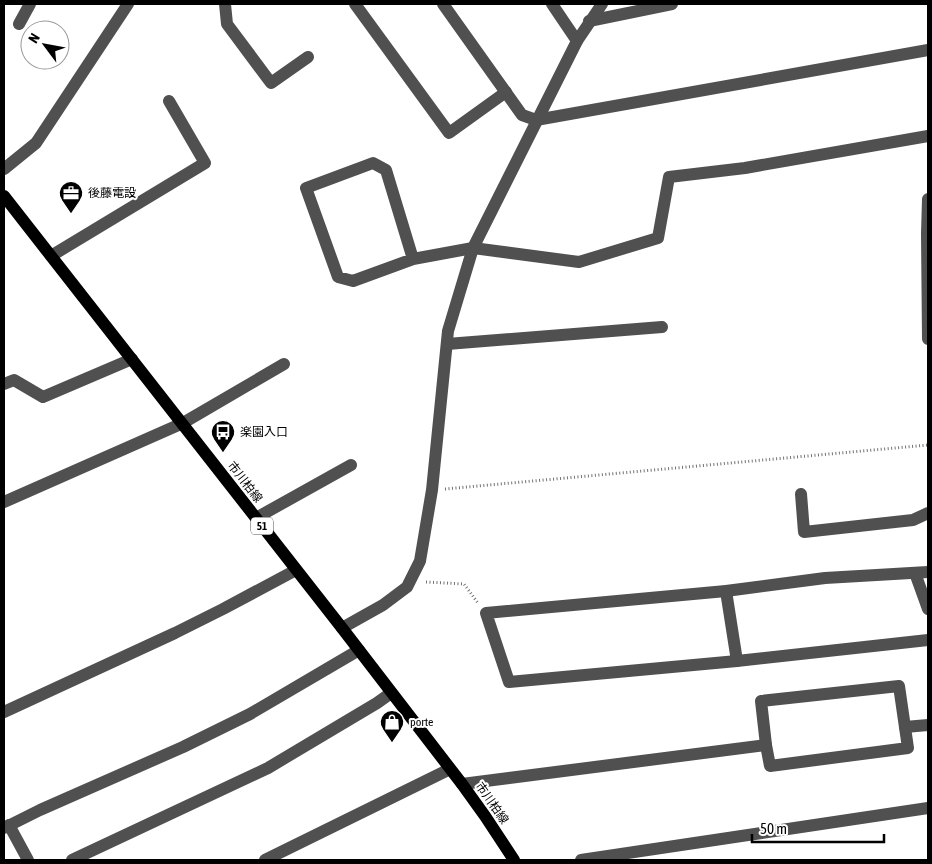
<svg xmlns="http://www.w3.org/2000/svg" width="932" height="864" font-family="'Asap Condensed','Noto Sans JP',sans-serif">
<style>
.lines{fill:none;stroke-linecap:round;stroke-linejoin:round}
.path{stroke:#727272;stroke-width:3;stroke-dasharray:1 2.5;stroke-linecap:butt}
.minor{stroke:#505050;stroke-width:12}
.major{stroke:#000;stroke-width:12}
.labels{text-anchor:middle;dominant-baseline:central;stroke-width:4;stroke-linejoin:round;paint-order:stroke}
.shield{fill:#fff;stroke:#4c4c4c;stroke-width:1}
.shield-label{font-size:11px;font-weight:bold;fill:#000}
.poi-label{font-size:12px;fill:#000;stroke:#fff;text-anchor:start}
.street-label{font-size:12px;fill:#000;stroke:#fff}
</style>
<rect width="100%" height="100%" fill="#fff"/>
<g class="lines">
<g class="path">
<path d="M 445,489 L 928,445"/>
<path d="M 426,582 L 464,584 L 478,603"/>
</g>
<g class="minor">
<path d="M 225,4 L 227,24 L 271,83 L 308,57"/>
<path d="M 355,4 L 449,133 L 506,92"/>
<path d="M 443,4 L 522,115 L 536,120 L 928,50"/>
<path d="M 552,4 L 577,41"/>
<path d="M 589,21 L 672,4"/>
<path d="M 19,24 L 30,4"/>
<path d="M 4,169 L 36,143 L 128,4"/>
<path d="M 928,199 L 927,234 L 928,339"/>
<path d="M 51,256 L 205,163 L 169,101"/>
<path d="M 413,259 L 386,170 L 373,163 L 306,188 L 338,277 L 353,281 L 413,259 L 473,248 L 579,262 L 658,238 L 669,177 L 745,168 L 928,136"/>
<path d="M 447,344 L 662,327"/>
<path d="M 4,384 L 14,380 L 43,397 L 132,359"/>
<path d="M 801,494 L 804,532 L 913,520 L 928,513"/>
<path d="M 4,502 L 183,423 L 284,364"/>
<path d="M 256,518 L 351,465"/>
<path d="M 928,572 L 825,578 L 726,591 L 486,613 L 509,682 L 737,661 L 928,640"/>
<path d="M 915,573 L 928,609"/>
<path d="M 726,591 L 737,661"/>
<path d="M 342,628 L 383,605 L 407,587 L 420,561 L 432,490 L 448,331 L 473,248 L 577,41 L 602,4"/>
<path d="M 899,686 L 908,748 L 770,766 L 766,745 L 761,701 Z"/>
<path d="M 4,712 L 175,633 L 223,609 L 296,570"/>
<path d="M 905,727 L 928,725"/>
<path d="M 462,784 L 766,745"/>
<path d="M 9,825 L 28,860"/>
<path d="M 4,828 L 40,810 L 183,747 L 250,714 L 359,650"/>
<path d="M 72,860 L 268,768 L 377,703 L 391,693"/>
<path d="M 265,860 L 450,769"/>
<path d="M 581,860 L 928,808"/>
</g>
<path class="major" d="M 4,196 L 342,628 L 462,784 L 485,816 L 514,860"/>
</g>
<defs>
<g id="office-pin" transform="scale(1.25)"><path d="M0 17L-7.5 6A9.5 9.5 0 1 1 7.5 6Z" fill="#000" stroke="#fff"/><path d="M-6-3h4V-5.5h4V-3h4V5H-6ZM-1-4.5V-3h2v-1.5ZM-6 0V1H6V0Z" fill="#fff"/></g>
<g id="bus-pin" transform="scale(1.25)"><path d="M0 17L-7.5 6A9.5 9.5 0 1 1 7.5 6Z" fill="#000" stroke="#fff"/><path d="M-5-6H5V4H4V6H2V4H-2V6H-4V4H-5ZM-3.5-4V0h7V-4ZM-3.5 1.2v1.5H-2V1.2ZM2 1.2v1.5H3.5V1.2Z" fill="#fff"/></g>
<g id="shop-pin" transform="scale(1.25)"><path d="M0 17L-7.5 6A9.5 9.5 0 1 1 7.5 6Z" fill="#000" stroke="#fff"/><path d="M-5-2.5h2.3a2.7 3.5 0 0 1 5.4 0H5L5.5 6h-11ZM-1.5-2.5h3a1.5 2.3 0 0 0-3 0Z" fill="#fff"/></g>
</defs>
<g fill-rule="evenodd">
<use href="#office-pin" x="71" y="193"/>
<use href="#bus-pin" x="223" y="432"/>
<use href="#shop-pin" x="392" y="722"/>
</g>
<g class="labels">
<rect class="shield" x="251" y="517.5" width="22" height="17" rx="4"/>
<g class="shield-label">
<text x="262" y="526">51</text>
</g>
<g class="poi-label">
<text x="88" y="193">後藤電設</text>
<text x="240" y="432">楽園入口</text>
<text x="410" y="722">porte</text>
</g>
<g class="street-label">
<text transform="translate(245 482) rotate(52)">市川柏線</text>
<text transform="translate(492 803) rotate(55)">市川柏線</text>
</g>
</g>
<rect width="932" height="864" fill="none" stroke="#000000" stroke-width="10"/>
<g transform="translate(45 45) rotate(302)"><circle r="24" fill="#ffffff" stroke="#999999"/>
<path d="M0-4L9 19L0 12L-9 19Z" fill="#000000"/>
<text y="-8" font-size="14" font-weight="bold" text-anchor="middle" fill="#000000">N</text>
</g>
<path d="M752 834v8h132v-8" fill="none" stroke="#000000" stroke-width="2.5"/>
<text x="760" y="834" font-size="15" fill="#000000" stroke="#ffffff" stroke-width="4" paint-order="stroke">50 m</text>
</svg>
